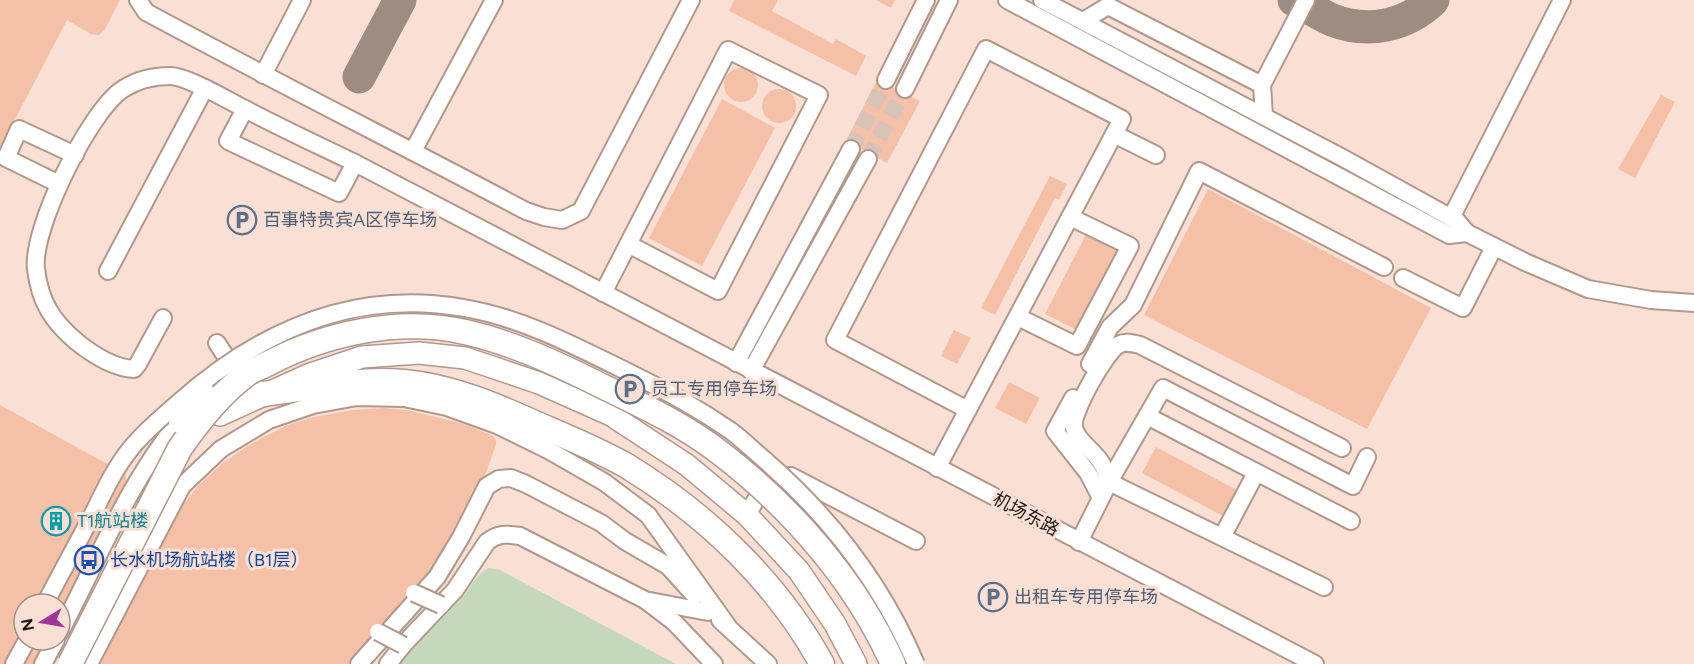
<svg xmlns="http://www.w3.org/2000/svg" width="1694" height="664" font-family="Figtree,'Noto Sans SC',sans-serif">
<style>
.green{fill:#c5d8bb}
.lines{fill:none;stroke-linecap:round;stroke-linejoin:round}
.taxiway{stroke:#9e8b82;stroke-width:33}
.building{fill:#f4c0a8;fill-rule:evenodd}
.minor-tunnel{stroke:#d9c2b7;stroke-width:16;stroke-dasharray:16 8;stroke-linecap:butt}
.major-tunnel{stroke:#d9c2b7;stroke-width:21;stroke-dasharray:21 10;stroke-linecap:butt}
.minor-casing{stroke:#b0988d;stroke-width:20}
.major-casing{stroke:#b0988d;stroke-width:24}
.highway-casing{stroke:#b0988d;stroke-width:27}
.minor{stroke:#fff;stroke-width:16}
.major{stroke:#fff;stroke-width:21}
.highway{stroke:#fff;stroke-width:24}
.minor-bridge-casing{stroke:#b0988d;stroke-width:20;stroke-linecap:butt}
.highway-bridge-casing{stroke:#b0988d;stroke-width:27;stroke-linecap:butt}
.minor-bridge{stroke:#fff;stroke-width:16}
.highway-bridge{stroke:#fff;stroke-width:24}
.labels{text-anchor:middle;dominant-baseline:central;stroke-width:6;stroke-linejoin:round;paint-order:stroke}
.service-label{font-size:18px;fill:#4e5e75;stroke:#fae0d4;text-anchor:start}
.street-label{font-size:18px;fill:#1e1612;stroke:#fae0d4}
.culture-label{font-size:18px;fill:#0d838f;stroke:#fae0d4;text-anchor:start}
.transit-label{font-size:18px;fill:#164399;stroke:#fae0d4;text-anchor:start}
</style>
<rect width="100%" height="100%" fill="#fae0d4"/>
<path class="green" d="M 489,568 L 498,569 L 676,664 L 396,664 C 416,639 443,619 464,595 C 472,586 477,572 489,568 Z"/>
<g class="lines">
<g class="taxiway">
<path d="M 1294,0 C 1307,6 1319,14 1332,20 C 1368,34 1406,26 1433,0"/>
<path d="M 359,77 L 400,0"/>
</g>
</g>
<g class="building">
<path d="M 0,0 L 120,0 L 105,29 L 99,35 L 91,34 L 67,20 L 0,148 Z"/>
<path d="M 734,0 L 778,0 L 772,11 L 833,44 L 836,39 L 866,56 L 856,76 L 729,11 Z"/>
<path d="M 876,0 L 895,0 L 891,8 Z"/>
<circle cx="741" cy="85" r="17"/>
<path d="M 877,80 L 920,101 L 887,163 L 846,141 Z"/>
<circle cx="779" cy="106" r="17"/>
<path d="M 1661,95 L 1675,102 L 1635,178 L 1618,169 Z"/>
<path d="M 722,99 L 775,128 L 702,266 L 649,238 Z"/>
<path d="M 1050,176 L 1067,184 L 1059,200 L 1055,198 L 995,315 L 981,308 Z"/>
<path d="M 1208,189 L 1431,308 L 1367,429 L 1144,315 Z"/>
<path d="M 1088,231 L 1120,247 L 1077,330 L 1045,314 Z"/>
<path d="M 954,330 L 971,338 L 957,364 L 941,356 Z"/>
<path d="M 1009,382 L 1040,398 L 1026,424 L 995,408 Z"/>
<path d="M 0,405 L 122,472 L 125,474 L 127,480 L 96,557 L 49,664 L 0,664 ZM 24,604 L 60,604 L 60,640 L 24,640 Z"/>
<path d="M 383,408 L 407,410 L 464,424 L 493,436 L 496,440 L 496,445 L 477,497 L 433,572 L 353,664 L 99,664 L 181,507 L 199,485 L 224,462 L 254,442 L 285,426 L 314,417 L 352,410 Z"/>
<path d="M 1156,447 L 1237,490 L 1223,516 L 1142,473 Z"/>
</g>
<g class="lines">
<g class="minor-tunnel">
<path d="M 851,149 L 886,80"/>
<path d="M 868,159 L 905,89"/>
</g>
<path class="major-tunnel" d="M 132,504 L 140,490 L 172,454"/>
<g class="minor-casing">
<g id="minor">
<path d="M 138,0 L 146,12 C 272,80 400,144 526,211 L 544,217 L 562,220 L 581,211 L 691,0"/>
<path d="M 1007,0 L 1449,235 L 1467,233"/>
<path d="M 1042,0 L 1343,158 L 1457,221 L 1467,233 L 1525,262 L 1588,289 L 1651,300 L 1694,303"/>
<path d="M 1083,21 L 1108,6 L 1262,85 L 1264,116"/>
<path d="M 263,75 L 302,0"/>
<path d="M 886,80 L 926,0"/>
<path d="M 1262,85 L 1306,0"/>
<path d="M 905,89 L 949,0"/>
<path d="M 245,109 L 228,141 L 339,193 L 355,163"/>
<path d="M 1114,134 L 1156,155"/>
<path d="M 413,151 L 494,0"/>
<path d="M 59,184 L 6,158 L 19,129 L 75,155"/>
<path d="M 1451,218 L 1562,0"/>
<path d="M 108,271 L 205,88"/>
<path d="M 1403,278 L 1463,308 L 1494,247"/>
<path d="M 603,293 L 728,50 L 819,95 L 718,291 L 628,244"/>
<path d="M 1018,317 L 1077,346 L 1130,246 L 1070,217"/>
<path d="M 163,318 L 138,364 L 134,369 C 114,368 92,354 77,342 C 52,321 40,302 36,269 C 31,229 90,110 123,89 C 137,80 154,76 170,76 C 187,76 229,101 245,109 C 281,128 318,145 355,163 L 1315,664"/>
<path d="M 217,343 L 232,366 L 264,394"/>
<path d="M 736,363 L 851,149"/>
<path d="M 1090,364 L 1110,327 L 1133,305 L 1199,171 L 1384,267"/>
<path d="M 751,371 L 868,159"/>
<path d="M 1073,398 L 1055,431 L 1088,473 L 1101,498"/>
<path d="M 1147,416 L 1351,521"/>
<path d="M 937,468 L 1122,119 L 986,49 L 835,340 L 968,410"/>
<path d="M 747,515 L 765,484 L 776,477 L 791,476 L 916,541"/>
<path d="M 1222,537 L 1256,473"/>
<path d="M 1079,542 L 1109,482 L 1163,388 L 1353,486 L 1367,457"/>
<path d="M 1324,587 L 1109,482 C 1107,476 1105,469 1102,464 C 1095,451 1076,441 1074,427 C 1071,413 1106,352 1118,345 C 1125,341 1132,343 1140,345 L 1342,448"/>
<path d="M 650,601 L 708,612"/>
<path d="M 720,620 L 768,664"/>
<path d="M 60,632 C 97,562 127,485 177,424"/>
<path d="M 14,664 L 27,640"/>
<path d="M 43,664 L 56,640"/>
<path d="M 89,664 L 182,486 L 221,449 L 269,420 L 313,405 L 357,397 L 404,398 L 447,407 L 497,425 L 550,451 L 604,482 L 648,515 L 727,625"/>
<path d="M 359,664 L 437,577 L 461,537 L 487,486 L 499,479 L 511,478 L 526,484 L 601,523 L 625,541 L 668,566 L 695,596"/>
<path d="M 388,664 L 403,645 L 455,590 L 487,542 C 498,533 507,534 520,536 L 645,600 L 674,622 L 714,664"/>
</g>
</g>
<g class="major-casing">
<path id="major" d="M 220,415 L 308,375 L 362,357 L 419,353 L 465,358 L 539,383 L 611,415 L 687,465 L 747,515 L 799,571 L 835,624 L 856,664"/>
</g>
<g class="highway-casing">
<path id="highway" d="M 264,394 C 310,388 357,378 404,382 C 450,386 495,405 537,424 C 567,437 599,450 627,466 C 707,515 777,582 822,664"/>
</g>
<use href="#minor" class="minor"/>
<use href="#major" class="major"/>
<use href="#highway" class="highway"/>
<g class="minor-bridge-casing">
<g id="minor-bridge">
<path d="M 177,424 L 205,389"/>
<path d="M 414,593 L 441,605"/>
<path d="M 45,604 C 61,573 78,542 94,512 C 105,489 116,466 132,447 C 145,431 162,417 178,403 C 259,331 353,288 464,308 C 523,318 577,347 630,373 C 665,390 699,409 731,431 C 743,440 754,451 766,461 C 830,517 883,586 916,664"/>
<path d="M 378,632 L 403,645"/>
</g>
</g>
<g class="highway-bridge-casing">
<path id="highway-bridge" d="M 70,664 L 180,448 C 198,422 221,393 247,374 C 253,370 261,367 267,364 C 326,333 399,317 465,332 C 514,343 560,365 604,387 C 643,406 684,425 719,452 C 791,507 856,581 893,664"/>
</g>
<use href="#minor-bridge" class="minor-bridge"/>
<use href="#highway-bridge" class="highway-bridge"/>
</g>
<defs>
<g id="parking-ring" transform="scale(1.5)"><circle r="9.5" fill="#fae0d4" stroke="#5c6f8a" stroke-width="1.5"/><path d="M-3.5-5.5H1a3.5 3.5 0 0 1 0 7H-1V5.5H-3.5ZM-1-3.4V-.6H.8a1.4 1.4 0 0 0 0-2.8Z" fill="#5c6f8a"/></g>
<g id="building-ring" transform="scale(1.5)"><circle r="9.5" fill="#fae0d4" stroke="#0f9aa8" stroke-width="1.5"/><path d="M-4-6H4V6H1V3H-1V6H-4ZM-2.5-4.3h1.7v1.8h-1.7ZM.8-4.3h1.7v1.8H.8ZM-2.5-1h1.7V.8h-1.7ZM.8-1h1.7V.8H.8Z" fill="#0f9aa8"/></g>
<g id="bus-ring" transform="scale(1.5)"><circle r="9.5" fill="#fae0d4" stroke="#1a4fb4" stroke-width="1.5"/><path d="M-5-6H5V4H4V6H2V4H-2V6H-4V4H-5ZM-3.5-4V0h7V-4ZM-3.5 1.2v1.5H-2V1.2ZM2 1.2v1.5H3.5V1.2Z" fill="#1a4fb4"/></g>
</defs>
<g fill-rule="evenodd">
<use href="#parking-ring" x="242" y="220"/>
<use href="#parking-ring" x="630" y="389"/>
<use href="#building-ring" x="56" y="521"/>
<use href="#bus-ring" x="89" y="560"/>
<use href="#parking-ring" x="993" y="597"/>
</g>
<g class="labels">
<g class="service-label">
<text x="263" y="220">百事特贵宾A区停车场</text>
<text x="651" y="389">员工专用停车场</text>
<text x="1014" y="597">出租车专用停车场</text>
</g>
<g class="street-label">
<text transform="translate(1026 514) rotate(28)">机场东路</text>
</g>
<g class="culture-label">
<text x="77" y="521">T1航站楼</text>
</g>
<g class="transit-label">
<text x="110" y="560">长水机场航站楼（B1层）</text>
</g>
</g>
<g transform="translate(42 622) rotate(259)"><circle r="28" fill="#fae0d4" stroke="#a28f86" stroke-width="1.5"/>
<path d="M0-4.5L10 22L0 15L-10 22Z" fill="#a03698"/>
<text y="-9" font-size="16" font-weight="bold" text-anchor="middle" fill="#1e1612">N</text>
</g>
</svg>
